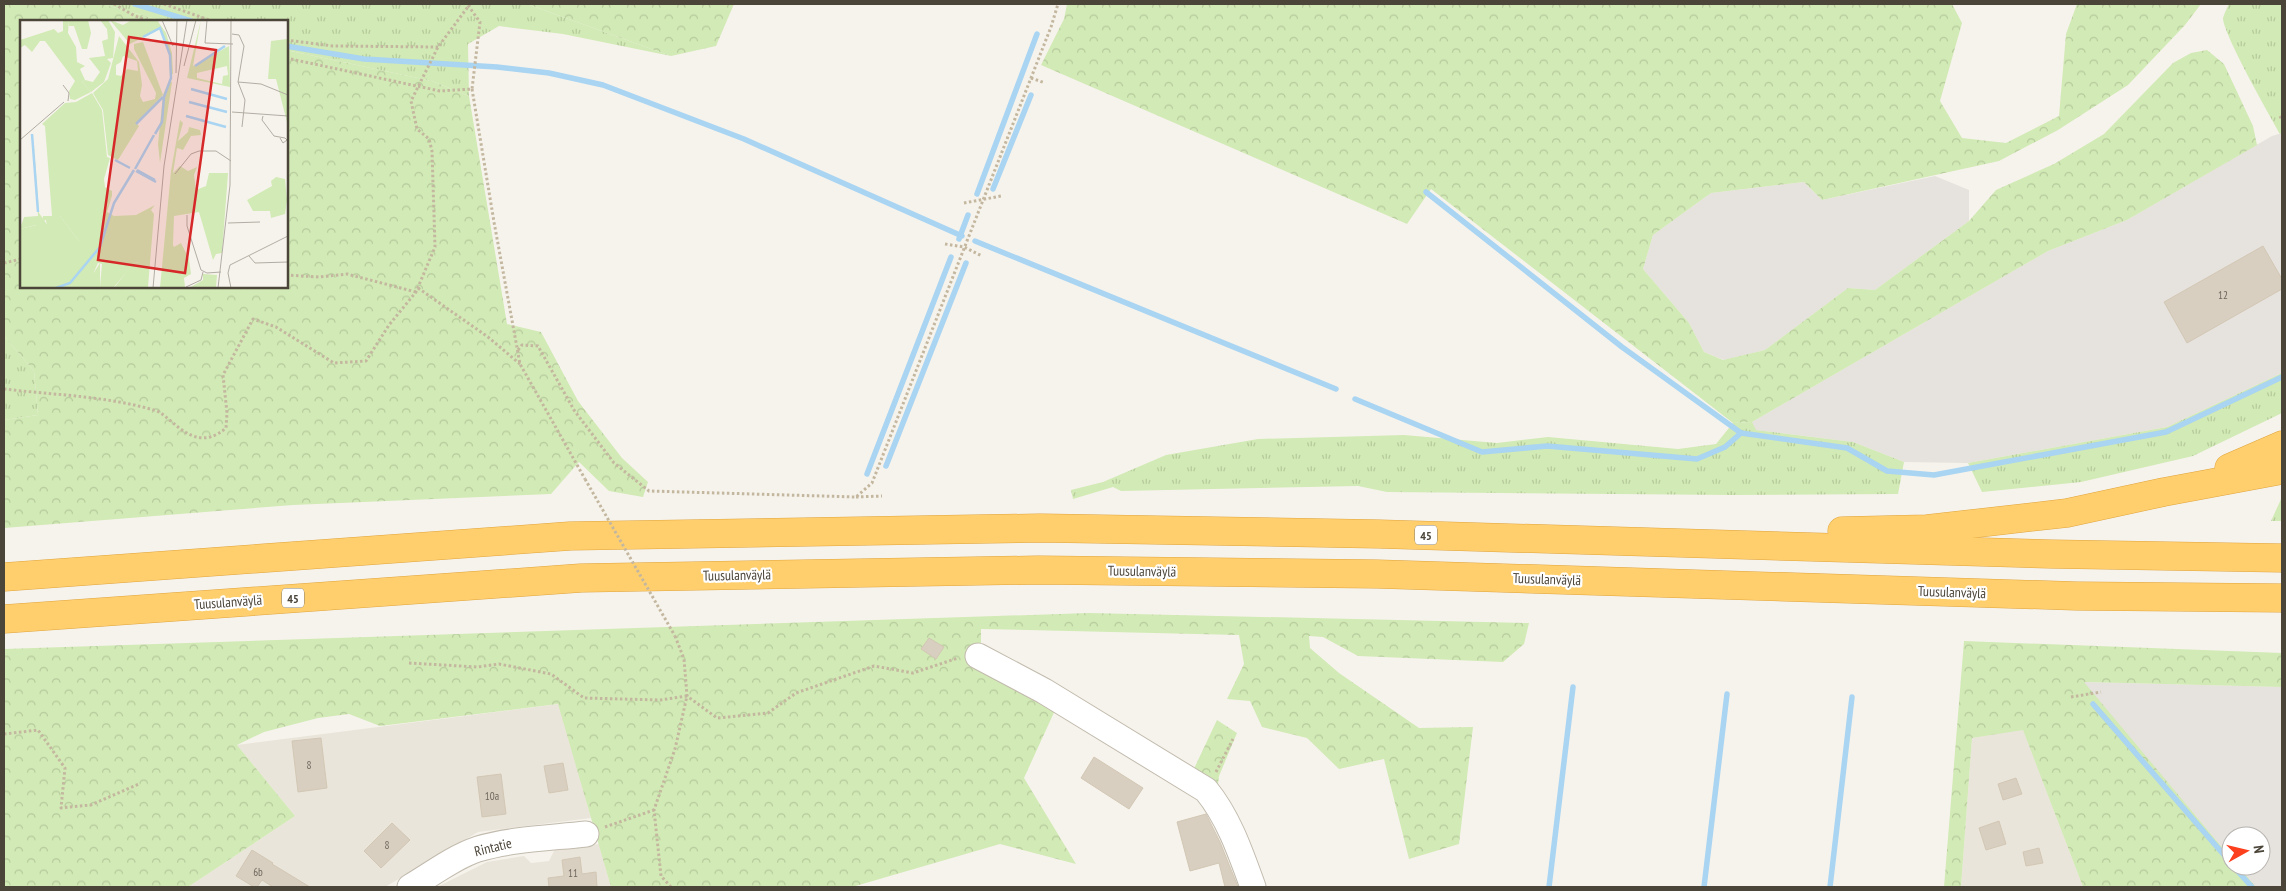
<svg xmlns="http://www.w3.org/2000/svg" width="2286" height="891" font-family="'PT Sans Narrow',sans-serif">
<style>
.residential{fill:#eae5da}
.industrial{fill:#e6e2dd}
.grass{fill:url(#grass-tufts)}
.forest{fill:url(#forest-crowns)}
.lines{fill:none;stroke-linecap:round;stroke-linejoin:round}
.stream{stroke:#a9d4f2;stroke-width:5.5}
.building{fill:#d8cfc1;stroke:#d3c7b4}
.minor-casing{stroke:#c2bbae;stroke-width:27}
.highway-casing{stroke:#e0a43c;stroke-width:29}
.path{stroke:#c4b79f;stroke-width:3;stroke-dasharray:2.5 2.5;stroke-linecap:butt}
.minor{stroke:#fff;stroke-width:25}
.highway{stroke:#ffcf6e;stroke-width:28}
.path-bridge{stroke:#c4b79f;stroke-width:3;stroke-dasharray:2.5 2.5;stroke-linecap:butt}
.labels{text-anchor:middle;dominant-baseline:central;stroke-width:4.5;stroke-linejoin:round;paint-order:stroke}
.number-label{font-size:11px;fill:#6e675b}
.shield{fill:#fff;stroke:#817c74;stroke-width:1}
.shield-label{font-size:12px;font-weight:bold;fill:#4b4439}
.street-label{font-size:14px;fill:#4b4439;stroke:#fff}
.inset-river{fill:none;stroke:#a9d4f2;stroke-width:2.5}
.inset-road{fill:none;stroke:#b2ada4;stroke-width:1}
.view{fill:#d62828;fill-opacity:0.15;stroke:#d62828;stroke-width:2.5}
.inset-edge{fill:none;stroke:#4b4439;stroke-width:2.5}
</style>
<defs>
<pattern id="grass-tufts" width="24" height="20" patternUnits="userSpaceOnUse" patternTransform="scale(1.25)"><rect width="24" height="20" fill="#d2eab5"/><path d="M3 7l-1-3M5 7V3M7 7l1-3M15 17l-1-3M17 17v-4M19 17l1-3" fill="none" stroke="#b6ca9c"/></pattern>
<pattern id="forest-crowns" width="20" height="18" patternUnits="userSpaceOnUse" patternTransform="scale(1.25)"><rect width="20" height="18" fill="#d2eab5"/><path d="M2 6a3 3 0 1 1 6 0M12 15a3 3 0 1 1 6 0" fill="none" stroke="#b6ca9c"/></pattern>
</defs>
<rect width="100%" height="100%" fill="#f6f3ec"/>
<g class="residential">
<path d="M 559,704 L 591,818 L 478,832 L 385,887 L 188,887 L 295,816 L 237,745 Z"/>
<path d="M 2023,729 L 2083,887 L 1961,887 L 1972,738 Z"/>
<path d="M 599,844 L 611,887 L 437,887 L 487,862 L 524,856 L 531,863 L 549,861 L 555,849 Z"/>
</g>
<g class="industrial">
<path d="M 2282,133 L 2282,373 L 2167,427 L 1968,463 L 1904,462 L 1853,442 L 1755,430 L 1752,422 L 2048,251 L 2127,220 L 2272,136 Z"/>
<path d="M 1935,176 L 1969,190 L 1969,221 L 1875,290 L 1848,288 L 1765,350 L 1724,360 L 1704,352 L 1689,323 L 1643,269 L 1653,235 L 1711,193 L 1804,182 L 1822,200 Z"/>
<path d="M 2083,682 L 2282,687 L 2282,887 L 2256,887 L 2238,866 L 2261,866 L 2261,836 L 2231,836 L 2231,858 Z"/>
</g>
<g class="grass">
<path d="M 102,4 L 527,4 L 671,56 L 563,34 L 499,26 L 468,44 L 469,96 L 432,81 L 286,50 L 286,21 L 163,21 Z"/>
<path d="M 2229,4 L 2282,4 L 2282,133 L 2280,134 C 2270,116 2223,34 2223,18 C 2224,14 2227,8 2229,4 Z"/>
<path d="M 4,336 L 34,371 L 38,415 L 4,420 Z"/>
<path d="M 2282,373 L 2282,413 L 2193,456 L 2081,482 L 1982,492 L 1968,463 L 2167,427 Z"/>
<path d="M 1752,422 L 1756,430 L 1853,442 L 1904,462 L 1898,494 L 1732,495 L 1387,492 L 1358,486 L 1121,491 L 1113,487 L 1073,499 L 1071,490 L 1103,482 L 1166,455 L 1258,439 L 1404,435 L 1497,443 L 1548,437 L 1678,449 L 1716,444 L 1733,423 Z"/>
<path d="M 2282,497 L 2282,521 L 2271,521 Z"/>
</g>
<g class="forest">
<path d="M 4,4 L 102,4 L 163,21 L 21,21 L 21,286 L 286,286 L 286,50 L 432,81 L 469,96 L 507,324 L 541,332 L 578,401 L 622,458 L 648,482 L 643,497 L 609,491 L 579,462 L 551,494 L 293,505 L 4,528 L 4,420 L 38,415 L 34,371 L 4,336 Z"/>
<path d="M 527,4 L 734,4 L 716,46 L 671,56 Z"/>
<path d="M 1067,4 L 1952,4 L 1962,23 L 1940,101 L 1962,138 L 2006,143 L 2059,116 L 2066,34 L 2077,4 L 2201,4 L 2185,25 L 2128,85 L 2058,130 L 1999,161 L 1822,200 L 1804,182 L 1711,193 L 1653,235 L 1643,269 L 1689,323 L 1704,352 L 1723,360 L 1765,350 L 1848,288 L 1875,290 L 1969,221 L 1996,190 L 2054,164 L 2104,134 L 2173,63 L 2191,53 L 2207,50 L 2224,64 L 2253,126 L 2257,145 L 2127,220 L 2048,251 L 1752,422 L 1733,423 L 1431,189 L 1407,224 L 1041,65 L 1064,19 Z"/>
<path d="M 1089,613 L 1529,623 L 1524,644 L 1503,662 L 1358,656 L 1323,637 L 1309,636 L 1310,648 L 1339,673 L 1419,728 L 1473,727 L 1459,844 L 1409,859 L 1384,759 L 1339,769 L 1307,738 L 1262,727 L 1250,701 L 1227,699 L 1244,664 L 1239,635 L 981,629 L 981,651 L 1062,695 L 1024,778 L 1076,864 L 1000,844 L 852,887 L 611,887 L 558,704 L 380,726 L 349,714 L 318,718 L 264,732 L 237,745 L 295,816 L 188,887 L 4,887 L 4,649 Z"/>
<path d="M 1964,641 L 2282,653 L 2282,687 L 2084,682 L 2231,858 L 2231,866 L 2238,866 L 2256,887 L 2083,887 L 2023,730 L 1972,738 L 1961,887 L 1944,887 Z"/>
<path d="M 1217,720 L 1237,733 L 1219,776 L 1217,792 L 1191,775 Z"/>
</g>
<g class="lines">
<g class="stream">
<path d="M 135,4 L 191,21"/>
<path d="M 286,46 L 364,59 L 497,67 L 549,73 L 603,85 L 744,139 L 962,236"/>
<path d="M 993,189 L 1031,95"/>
<path d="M 1426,192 L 1622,347 L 1741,433"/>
<path d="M 977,194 L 1037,34"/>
<path d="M 959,239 L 968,215"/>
<path d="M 975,241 L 1336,389"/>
<path d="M 1355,399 L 1482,452 L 1547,446 L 1697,459 L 1725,447 L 1741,433 L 1847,448 L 1887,471 L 1934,475 L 2166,432 L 2282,377"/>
<path d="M 886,466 L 966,263"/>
<path d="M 867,474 L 951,257"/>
<path d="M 2093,704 L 2231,863"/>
<path d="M 2233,866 L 2252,887"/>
<path d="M 1549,887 L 1573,687"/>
<path d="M 1704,887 L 1727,694"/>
<path d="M 1830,887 L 1852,697"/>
</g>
</g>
<g class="building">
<path d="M 2263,246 L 2282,279 L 2282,289 L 2187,343 L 2164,302 Z"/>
<path d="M 929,638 L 944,647 L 936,659 L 921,649 Z"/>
<path d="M 321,738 L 327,788 L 298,792 L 292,741 Z"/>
<path d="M 1094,757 L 1143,788 L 1129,809 L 1081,778 Z"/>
<path d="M 563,763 L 568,790 L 549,793 L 544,766 Z"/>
<path d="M 501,774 L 506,814 L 482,817 L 477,777 Z"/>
<path d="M 2016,778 L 2022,794 L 2003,800 L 1998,784 Z"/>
<path d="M 1206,814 L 1220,842 L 1238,887 L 1225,887 L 1219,863 L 1190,871 L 1177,822 Z"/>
<path d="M 1999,821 L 2006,844 L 1986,850 L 1979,828 Z"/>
<path d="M 392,823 L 410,840 L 381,868 L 364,851 Z"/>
<path d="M 2039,848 L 2043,863 L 2026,866 L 2023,852 Z"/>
<path d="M 252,850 L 273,863 L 272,864 L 310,887 L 273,887 L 262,880 L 257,887 L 254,887 L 236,876 Z"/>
<path d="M 580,857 L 582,874 L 596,872 L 597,887 L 549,887 L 548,878 L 564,876 L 562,860 Z"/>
</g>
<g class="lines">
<g class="minor-casing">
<g id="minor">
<path d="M 978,656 L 1044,691 L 1206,790 C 1229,818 1241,854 1253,887"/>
<path d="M 410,887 C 432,874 454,857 478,849 C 512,839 550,838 586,834"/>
</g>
</g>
<g class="highway-casing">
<g id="highway">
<path d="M 2229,468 L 2282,445"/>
<path d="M 1842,531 L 1927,529 L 2067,513 L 2164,492 L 2282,470"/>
<path d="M 4,577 L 570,536 L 1040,528 L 1379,534 L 2050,554 L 2282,558"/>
<path d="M 4,619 L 581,578 L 1038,570 L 1377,574 L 2076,596 L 2282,598"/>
</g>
</g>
<g class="path">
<path d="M 114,4 L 135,16 L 149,21"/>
<path d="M 164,4 L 212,21"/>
<path d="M 286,40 L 333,46 L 438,47"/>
<path d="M 286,58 L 440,91 L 472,89 L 480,22 L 467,4"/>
<path d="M 1031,78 L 1045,83"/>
<path d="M 472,89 L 494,222 L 520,364 L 585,479"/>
<path d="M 2280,116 L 2282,120"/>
<path d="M 964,203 L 1001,196"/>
<path d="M 945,244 L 964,247 L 982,256"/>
<path d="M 4,263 L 21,259"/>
<path d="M 286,275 L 319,277 L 347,274 L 416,292"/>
<path d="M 418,288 L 488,337 L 520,364"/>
<path d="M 518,350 L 522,345 L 538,346 L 574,410 L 614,463 L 649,491 L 856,497 L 872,483 L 1051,27 L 1058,4"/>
<path d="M 4,389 C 54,395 108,396 157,411 C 162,413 167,418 172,422 C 190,438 206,445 226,428 L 227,413 L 223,375 L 253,319 L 276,327 L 334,363 L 366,361 L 389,325 L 416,292 L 435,247 L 432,151 L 429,139 L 417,129 L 411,101 L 438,47 L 470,4"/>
<path d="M 856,497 L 882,496"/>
<path d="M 675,636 L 684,659 L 687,696 L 717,718 L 768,713 L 796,693 L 874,666 L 913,673 L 958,658"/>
<path d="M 409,663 L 477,667 L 499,664 L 551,674 L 584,698 L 660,700 L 687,696 L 675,749 L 654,810 L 661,876 L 671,887"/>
<path d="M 2071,697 L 2101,692"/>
<path d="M 4,734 L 38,730 L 65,768 L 61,808 L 91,805 L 139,784"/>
<path d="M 1216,772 L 1233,739"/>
<path d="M 605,827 L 654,810"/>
</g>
<use href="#minor" class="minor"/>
<use href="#highway" class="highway"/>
<path class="path-bridge" d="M 585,479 L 675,636"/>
</g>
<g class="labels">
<g class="number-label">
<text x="2223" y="295">12</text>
<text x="309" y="765">8</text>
<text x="492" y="796">10a</text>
<text x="387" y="845">8</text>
<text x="258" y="872">6b</text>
<text x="573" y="873">11</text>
</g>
<g class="shield">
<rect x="1415" y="525.5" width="22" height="19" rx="4"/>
<rect x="282" y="588.5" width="22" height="19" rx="4"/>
</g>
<g class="shield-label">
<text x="1426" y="535">45</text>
<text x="293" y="598">45</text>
</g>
<g class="street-label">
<text transform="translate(1142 571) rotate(1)">Tuusulanväylä</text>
<text transform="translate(737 575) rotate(-1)">Tuusulanväylä</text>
<text transform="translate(1547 579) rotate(2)">Tuusulanväylä</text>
<text transform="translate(1952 592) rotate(2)">Tuusulanväylä</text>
<text transform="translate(228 602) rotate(-4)">Tuusulanväylä</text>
<text transform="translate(493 847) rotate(-14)">Rintatie</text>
</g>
</g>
<g transform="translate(20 20)">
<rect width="268" height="268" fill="#f6f3ec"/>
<path d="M 49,0 L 68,0 L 71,13 L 67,29 L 62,29 L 54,6 L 49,6 ZM 80,0 L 88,0 L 95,12 L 93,38 L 87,39 L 91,43 L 84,62 L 71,72 L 62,62 L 65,60 L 73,62 L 80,52 L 69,38 L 85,36 L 82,21 L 88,19 L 87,9 ZM 90,0 L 103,5 L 112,0 L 137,0 L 146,13 L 152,33 L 153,54 L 150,55 L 149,35 L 140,9 L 110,24 ZM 149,61 L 152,62 L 140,143 L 138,124 L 143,75 ZM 72,73 L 82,90 L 87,137 L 90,138 L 84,159 L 85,167 L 71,195 L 82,195 L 92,176 L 87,192 L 94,196 L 73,254 L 80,243 L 80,267 L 52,267 L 59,221 L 40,196 L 32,196 L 25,106 L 22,104 L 45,83 L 56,82 ZM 13,112 L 19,193 L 28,206 L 23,210 L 16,205 L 0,209 L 4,197 L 18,196 ZM 114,242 L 119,243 L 119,258 L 125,258 L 125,267 L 94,268 Z" fill="#d2eab5"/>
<path d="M 43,0 L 49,0 L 48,13 L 56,27 L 57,42 L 65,46 L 60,49 L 65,60 L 62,62 L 71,72 L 55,80 L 50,79 L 49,71 L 55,61 L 25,21 L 20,21 L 12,32 L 5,25 L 0,28 L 0,20 L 34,9 L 38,13 L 43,11 ZM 181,0 L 173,46 L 209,26 L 210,67 L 167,58 ZM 207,46 L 208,55 L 203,56 L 202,64 L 177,58 L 177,53 ZM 99,16 L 119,42 L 122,65 L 120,76 L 123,82 L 135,79 L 136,73 L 114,29 L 114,24 L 123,22 L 143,75 L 116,103 L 119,106 L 98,140 L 88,135 L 83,90 L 73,73 L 88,59 ZM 103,36 L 117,41 L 118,51 L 107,49 L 101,56 L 96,55 L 96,45 L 101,42 ZM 267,19 L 267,102 L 256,59 L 248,59 L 251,21 ZM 160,100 L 163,103 L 158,121 L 168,112 L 169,107 L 180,110 L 181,115 L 171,116 L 163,130 L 157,128 L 153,153 L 160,146 L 168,151 L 177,147 L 174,155 L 176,170 L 186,166 L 189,153 L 208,153 L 202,233 L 196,234 L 193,240 L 179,192 L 154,196 L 153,225 L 154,227 L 161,223 L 169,239 L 171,254 L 164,258 L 165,267 L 140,268 L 151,151 ZM 256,157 L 265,159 L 267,180 L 265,194 L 251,198 L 250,191 L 233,191 L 227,180 L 252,166 L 251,161 ZM 85,167 L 92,171 L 92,176 L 82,195 L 70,195 L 74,181 ZM 135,185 L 131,190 L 134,194 L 128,267 L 125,267 L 125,258 L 119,258 L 119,243 L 115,242 L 94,267 L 80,267 L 82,244 L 78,243 L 73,254 L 69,255 L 94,196 L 116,195 ZM 23,196 L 40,196 L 59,221 L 69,222 L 69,233 L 52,267 L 0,267 L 0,209 L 21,204 L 23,209 L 27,206 L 26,200 L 22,201 ZM 183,254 L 197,255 L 196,267 L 169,268 L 183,260 Z" fill="#d2eab5" fill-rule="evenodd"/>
<path class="inset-river" d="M 123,17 L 140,8 L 150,35 L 151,58 L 144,77 L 142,102 L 135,114M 175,46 L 205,26M 171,69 L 207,79M 169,82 L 207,92M 166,96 L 206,107M 116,104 L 143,77M 12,114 L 18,192M 95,140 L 110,148M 115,149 L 134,115M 117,150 L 135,160M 116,151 L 136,162M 36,268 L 50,263 L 80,227 L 94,183 L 114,150"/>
<path class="inset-road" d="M 142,0 L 153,26M 187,0 L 185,23 L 213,24M 212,14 L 219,15 L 224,26 L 218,62 L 225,80 L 222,107M 164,46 L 176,0M 156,53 L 157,0M 218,62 L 241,64 L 268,75M 43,65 L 49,73 L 48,81M 212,92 L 268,96M 243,96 L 242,100 L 254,116 L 265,118 L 267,120 L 263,123 L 260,118M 0,120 L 44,82M 155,154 L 171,134 L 179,131 L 196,131 L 211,141M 167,195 L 167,206 L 181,250 L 187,253 L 201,252M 208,203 L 240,202M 229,236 L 235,243 L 268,242M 166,267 L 181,260 L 183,252M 133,268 L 144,146 L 167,0M 198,268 L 210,165 L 211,0M 211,268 L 208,253 L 210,245 L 268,216"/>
<path class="view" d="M 109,17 L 196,30 L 165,253 L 78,240 Z"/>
<rect width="268" height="268" class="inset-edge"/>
</g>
<rect width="2286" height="891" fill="none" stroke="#4b4439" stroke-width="10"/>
<g transform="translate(2246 851) rotate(82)"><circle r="24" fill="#ffffff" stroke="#b7b4b0"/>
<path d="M0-4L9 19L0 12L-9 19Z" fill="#fc3f1d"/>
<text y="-8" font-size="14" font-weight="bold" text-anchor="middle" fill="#4b4439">N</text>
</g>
</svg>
